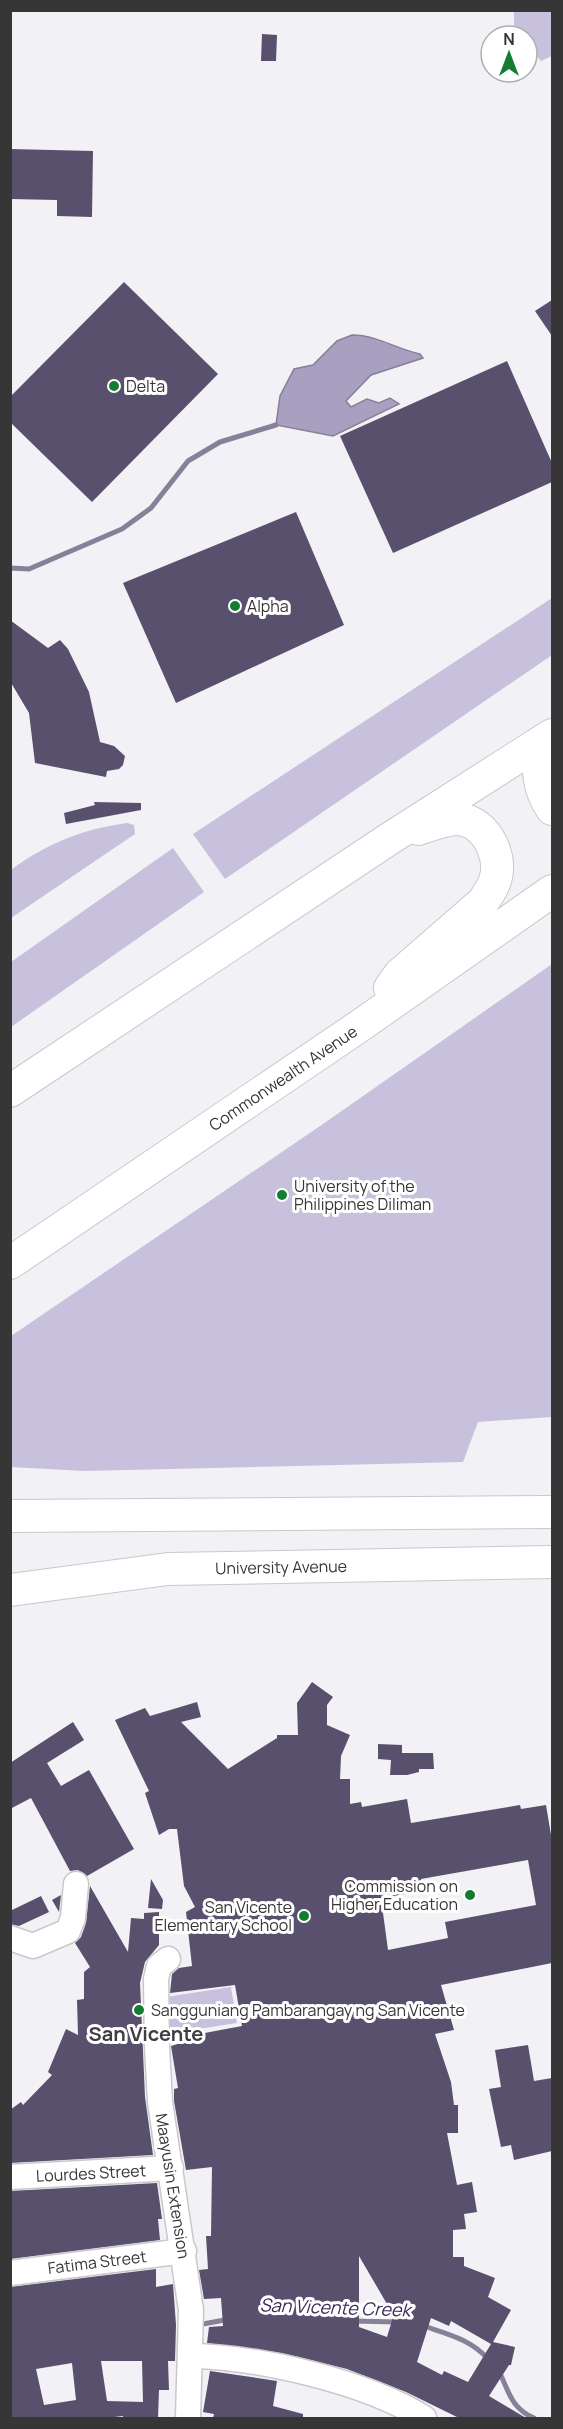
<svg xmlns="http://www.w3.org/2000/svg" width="563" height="2429" font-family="Manrope,sans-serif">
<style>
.green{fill:#c8c1dd}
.water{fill:#a9a0c1;stroke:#868098;stroke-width:1.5}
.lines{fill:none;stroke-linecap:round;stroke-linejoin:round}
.stream{stroke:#868098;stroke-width:5}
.building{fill:#58506d;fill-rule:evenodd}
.minor-casing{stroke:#c9c8cc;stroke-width:27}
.major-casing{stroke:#c9c8cc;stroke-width:34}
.minor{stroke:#fff;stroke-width:24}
.major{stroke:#fff;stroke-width:32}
.poi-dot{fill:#157d32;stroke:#fff;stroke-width:2}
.labels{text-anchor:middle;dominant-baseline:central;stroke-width:6;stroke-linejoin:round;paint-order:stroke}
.poi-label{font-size:16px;fill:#363637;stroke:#fff;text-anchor:start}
.street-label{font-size:16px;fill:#363637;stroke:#fff}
.water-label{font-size:18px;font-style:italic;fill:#3b2c58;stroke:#fff}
.quarter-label{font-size:20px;font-weight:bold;fill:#3e3d40;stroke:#fff}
</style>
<rect width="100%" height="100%" fill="#f2f1f5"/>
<g class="green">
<path d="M 514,11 L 552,11 L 552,56 L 541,61 L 527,44 L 527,36 L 520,36 L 514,29 Z"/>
<path d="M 552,598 L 552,655 L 225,879 L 193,834 Z"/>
<path d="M 127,823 L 134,825 L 135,834 L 11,918 L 12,869 C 48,843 83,829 127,823 Z"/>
<path d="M 173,848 L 204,892 L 11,1027 L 11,962 Z"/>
<path d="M 552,964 L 552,1417 L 478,1422 L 463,1462 L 84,1471 L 11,1467 L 11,1336 L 323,1124 Z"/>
<path d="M 231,1987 L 237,2023 L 159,2035 L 153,1999 Z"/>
</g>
<path class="water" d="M 352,335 C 377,335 396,349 420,354 L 423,358 L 371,375 L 346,401 L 351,407 L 367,399 L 379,403 L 390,398 L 399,404 L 333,436 L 276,425 L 280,396 L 294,369 L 313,365 L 337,341 Z"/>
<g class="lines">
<g class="stream">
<path d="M 10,568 L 29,569 L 122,529 L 151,508 L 188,461 L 220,442 L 276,425"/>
<path d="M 353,2321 L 397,2322"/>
<path d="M 203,2324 L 230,2319"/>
<path d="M 421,2325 C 447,2334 471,2339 489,2360"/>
<path d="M 499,2371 C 509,2392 511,2408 534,2418"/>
</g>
</g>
<g class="building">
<path d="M 262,34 L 277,35 L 276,61 L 261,61 Z"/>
<path d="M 10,149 L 93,151 L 92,217 L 57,216 L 57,200 L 10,199 Z"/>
<path d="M 124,282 L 218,374 L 92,502 L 10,422 L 10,397 Z"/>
<path d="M 552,300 L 552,336 L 535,311 Z"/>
<path d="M 507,361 L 552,463 L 552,482 L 393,553 L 340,436 Z"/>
<path d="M 296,512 L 344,625 L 176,703 L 123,583 Z"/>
<path d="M 10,620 L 48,648 L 60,640 L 68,649 L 89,692 L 100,742 L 114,746 L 125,756 L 123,765 L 119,769 L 107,771 L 106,777 L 35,763 L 29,713 L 10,681 Z"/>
<path d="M 94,802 L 141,803 L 141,810 L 66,824 L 64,813 L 95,805 Z"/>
<path d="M 312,1682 L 333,1697 L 327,1705 L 327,1725 L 350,1735 L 341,1756 L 340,1779 L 350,1779 L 350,1804 L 361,1802 L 362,1807 L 407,1799 L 411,1823 L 520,1805 L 521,1809 L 546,1805 L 552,1841 L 552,1963 L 441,1985 L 454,2030 L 435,2034 L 451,2082 L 454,2105 L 458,2105 L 458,2133 L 447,2133 L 457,2185 L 472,2182 L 477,2212 L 464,2214 L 466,2229 L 453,2230 L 453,2257 L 464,2257 L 464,2266 L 495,2278 L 488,2297 L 511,2310 L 493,2342 L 515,2347 L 511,2365 L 509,2365 L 489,2396 L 526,2418 L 459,2418 L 406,2392 L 347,2369 L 282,2353 L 207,2343 L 209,2327 L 223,2326 L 221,2298 L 204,2299 L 199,2270 L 208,2269 L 206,2236 L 211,2236 L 212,2167 L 186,2170 L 174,2101 L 174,2089 L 178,2088 L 171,2046 L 194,2039 L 194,2035 L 242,2026 L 235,1985 L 170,1993 L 172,1974 L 179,1968 L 192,1966 L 186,1912 L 195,1907 L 184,1886 L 177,1829 L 169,1829 L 159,1835 L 145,1793 L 149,1791 L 115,1720 L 145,1708 L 150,1716 L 197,1702 L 201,1717 L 181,1722 L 228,1769 L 277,1738 L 277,1735 L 298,1735 L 297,1703 ZM 528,1860 L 536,1905 L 445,1922 L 448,1938 L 388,1950 L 381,1898 L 424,1891 L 421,1879 ZM 359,2256 L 387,2304 L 397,2304 L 387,2337 L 359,2327 ZM 431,2318 L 449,2326 L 451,2321 L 491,2344 L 468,2382 L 444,2371 L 442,2375 L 417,2362 Z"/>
<path d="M 73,1722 L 84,1740 L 47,1763 L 61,1786 L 89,1770 L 134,1849 L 87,1876 L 78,1870 L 70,1871 L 31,1798 L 10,1809 L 10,1763 Z"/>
<path d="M 378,1744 L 402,1745 L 402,1753 L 433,1753 L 434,1769 L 419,1769 L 419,1772 L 407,1775 L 390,1775 L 391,1760 L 378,1759 Z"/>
<path d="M 151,1879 L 163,1900 L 162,1909 L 148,1908 Z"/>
<path d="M 90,1886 L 128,1952 L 131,1918 L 144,1919 L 144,1913 L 159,1912 L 159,1945 L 145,1962 L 140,1983 L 145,2097 L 153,2155 L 10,2163 L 10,2110 L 21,2102 L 23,2105 L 52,2075 L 48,2072 L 66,2029 L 78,2035 L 77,2000 L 84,1999 L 84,1972 L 90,1967 L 75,1943 L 81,1937 L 86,1923 Z"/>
<path d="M 61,1895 L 59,1912 L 52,1900 Z"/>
<path d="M 41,1896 L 49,1912 L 19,1926 L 10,1924 L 10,1911 Z"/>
<path d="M 528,2045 L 534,2081 L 552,2078 L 552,2151 L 514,2160 L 511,2145 L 501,2147 L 489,2089 L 501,2087 L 495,2050 Z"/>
<path d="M 157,2183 L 162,2219 L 158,2219 L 160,2240 L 10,2259 L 10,2191 Z"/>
<path d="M 156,2269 L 156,2287 L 173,2284 L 176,2325 L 175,2361 L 168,2361 L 169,2390 L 159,2390 L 158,2418 L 123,2418 L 123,2416 L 106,2418 L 10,2418 L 10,2287 ZM 101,2361 L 142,2361 L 143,2402 L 107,2401 ZM 72,2363 L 76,2400 L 44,2405 L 36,2369 Z"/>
<path d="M 210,2371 L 277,2381 L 273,2406 L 303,2414 L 303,2418 L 213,2418 L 214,2414 L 203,2412 Z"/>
</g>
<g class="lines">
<g class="minor-casing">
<g id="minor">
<path d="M 10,1938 L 33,1946 L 68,1931 L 73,1918 L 76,1884"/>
<path d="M 168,1959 L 159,1966 L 156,1979 L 157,2047 L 160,2102 L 191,2310 L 188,2418"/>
<path d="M 10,2177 L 171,2168"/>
<path d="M 10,2273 L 184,2251"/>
<path d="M 191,2356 C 260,2357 366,2382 424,2418"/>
</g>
</g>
<g class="major-casing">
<g id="major">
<path d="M 540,743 C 538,770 537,787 552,809"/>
<path d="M 390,988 L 400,974 L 483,902 C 488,894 494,887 496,877 C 502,852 483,818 455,819 C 443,820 430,825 418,829"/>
<path d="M 10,1091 L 389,839 L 552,735"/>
<path d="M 10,1263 L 361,1025 L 552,891"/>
<path d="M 10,1516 L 552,1512"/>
<path d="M 10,1590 L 168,1569 L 552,1562"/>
</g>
</g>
<use href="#minor" class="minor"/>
<use href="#major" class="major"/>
</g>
<g class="poi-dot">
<circle cx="114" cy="386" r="6"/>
<circle cx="235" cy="606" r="6"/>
<circle cx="282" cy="1195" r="6"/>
<circle cx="470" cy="1895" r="6"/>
<circle cx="304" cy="1916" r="6"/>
<circle cx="139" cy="2010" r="6"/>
</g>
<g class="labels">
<g class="poi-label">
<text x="126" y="386">Delta</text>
<text x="247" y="606">Alpha</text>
<text x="294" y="1186">University of the<tspan x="294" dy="18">Philippines Diliman</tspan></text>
<text x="458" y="1886" text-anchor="end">Commission on<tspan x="458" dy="18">Higher Education</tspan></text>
<text x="292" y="1907" text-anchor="end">San Vicente<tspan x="292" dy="18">Elementary School</tspan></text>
<text x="151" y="2010">Sangguniang Pambarangay ng San Vicente</text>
</g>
<g class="street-label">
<text transform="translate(283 1078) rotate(-34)">Commonwealth Avenue</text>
<text transform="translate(281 1567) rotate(-1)">University Avenue</text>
<text transform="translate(91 2173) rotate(-3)">Lourdes Street</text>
<text transform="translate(173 2186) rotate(81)">Maayusin Extension</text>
<text transform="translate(97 2262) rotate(-7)">Fatima Street</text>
</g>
<g class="water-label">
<text transform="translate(335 2307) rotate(2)">San Vicente Creek</text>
</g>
<g class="quarter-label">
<text x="146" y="2033">San Vicente</text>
</g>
</g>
<rect width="563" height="2429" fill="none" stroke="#363637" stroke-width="24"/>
<g transform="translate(509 54)"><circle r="28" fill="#ffffff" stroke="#afafaf" stroke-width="1.5"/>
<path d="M0-4.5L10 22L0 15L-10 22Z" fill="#157d32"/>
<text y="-9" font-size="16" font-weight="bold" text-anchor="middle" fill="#363637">N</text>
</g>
</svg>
